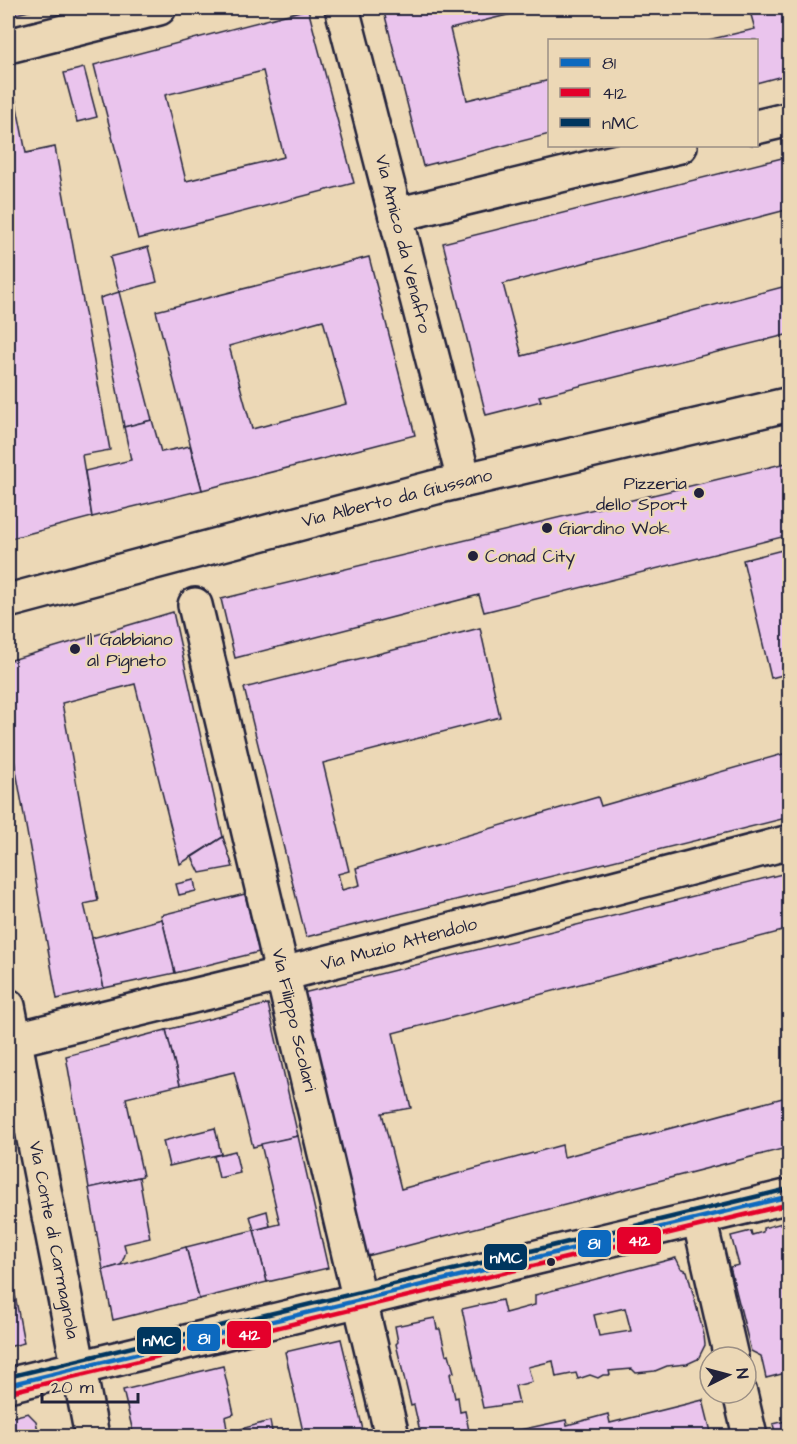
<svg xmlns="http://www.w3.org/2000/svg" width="797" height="1444" font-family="'Architects Daughter',sans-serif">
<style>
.building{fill:#eac4ed;stroke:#22223b;stroke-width:1.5;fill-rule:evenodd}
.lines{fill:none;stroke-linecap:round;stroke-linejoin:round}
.street-casing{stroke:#22223b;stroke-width:38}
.street{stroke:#ecd8b6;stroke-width:33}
.bus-1-casing{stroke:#ecd8b6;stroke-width:9}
.bus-2-casing{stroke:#ecd8b6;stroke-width:9}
.bus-3-casing{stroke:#ecd8b6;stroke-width:9}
.bus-1{stroke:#0c69bf;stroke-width:4.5}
.bus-2{stroke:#e4002b;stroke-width:4.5}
.bus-3{stroke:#00365f;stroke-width:4.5}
.poi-dot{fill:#22223b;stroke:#ecd8b6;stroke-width:2}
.labels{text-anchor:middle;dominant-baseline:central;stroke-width:4.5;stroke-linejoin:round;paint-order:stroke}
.street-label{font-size:18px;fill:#22223b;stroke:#ecd8b6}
.poi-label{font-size:18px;fill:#22223b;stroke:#ecd8b6;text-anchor:start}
.line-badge{stroke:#ecd8b6;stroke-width:2}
.badge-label{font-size:16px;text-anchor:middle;font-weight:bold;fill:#fff}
</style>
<rect width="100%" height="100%" fill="#ecd8b6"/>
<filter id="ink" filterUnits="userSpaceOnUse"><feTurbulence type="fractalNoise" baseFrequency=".0167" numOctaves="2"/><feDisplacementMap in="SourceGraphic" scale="12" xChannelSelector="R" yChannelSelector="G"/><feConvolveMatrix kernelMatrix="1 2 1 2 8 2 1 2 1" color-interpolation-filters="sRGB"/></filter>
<g filter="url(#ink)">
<g class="building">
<path d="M 8,8 L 41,8 L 8,16 Z"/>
<path d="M 383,8 L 536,8 L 450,29 L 467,100 L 550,80 L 550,134 L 423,166 Z"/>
<path d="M 749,8 L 790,8 L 790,74 L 756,83 L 756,40 L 708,40 L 755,29 Z"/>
<path d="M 308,9 L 354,183 L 138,239 L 94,65 ZM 263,71 L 284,157 L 186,181 L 165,95 Z"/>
<path d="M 84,68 L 97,117 L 77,122 L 64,73 Z"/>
<path d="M 14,92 L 26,153 L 55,147 L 110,450 L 82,455 L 92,517 L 8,539 L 8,94 Z"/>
<path d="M 790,156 L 790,209 L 503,284 L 522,356 L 790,285 L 790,334 L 539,396 L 541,401 L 486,415 L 443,243 Z"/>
<path d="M 148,247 L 157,282 L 119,292 L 110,257 Z"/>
<path d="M 369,257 L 415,435 L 202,490 L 156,311 ZM 323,320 L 346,404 L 252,429 L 229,346 Z"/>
<path d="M 119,292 L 152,420 L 124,427 L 100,298 Z"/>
<path d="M 152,420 L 161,452 L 190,446 L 202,490 L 92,517 L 85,471 L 131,460 L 124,427 Z"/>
<path d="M 790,462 L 790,535 L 484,612 L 479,595 L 235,658 L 221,599 Z"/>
<path d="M 790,548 L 790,673 L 771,678 L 743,560 Z"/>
<path d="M 173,612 L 223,837 L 180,864 L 135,684 L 62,703 L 98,901 L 84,904 L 104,988 L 57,999 L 8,726 L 8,661 Z"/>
<path d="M 480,628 L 500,717 L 323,763 L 349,871 L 338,874 L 342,890 L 360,885 L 356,868 L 598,797 L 601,806 L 790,752 L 790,817 L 306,937 L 244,688 Z"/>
<path d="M 223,837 L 233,867 L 200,873 L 192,857 Z"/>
<path d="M 790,872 L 790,929 L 393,1033 L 411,1108 L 382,1113 L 401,1189 L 562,1145 L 564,1157 L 790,1096 L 790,1147 L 367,1256 L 299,994 Z"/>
<path d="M 194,880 L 196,891 L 179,895 L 176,884 Z"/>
<path d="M 245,894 L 259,952 L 175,973 L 161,915 Z"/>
<path d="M 162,919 L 175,973 L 104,988 L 92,938 Z"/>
<path d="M 268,1004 L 298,1136 L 253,1147 L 234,1072 L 180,1085 L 166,1030 Z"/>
<path d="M 166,1030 L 180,1085 L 126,1098 L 143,1176 L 89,1188 L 66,1056 Z"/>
<path d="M 215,1128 L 221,1154 L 169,1166 L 163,1141 Z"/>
<path d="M 298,1136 L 328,1268 L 267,1282 L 254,1230 L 280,1224 L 261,1144 Z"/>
<path d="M 235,1151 L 240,1173 L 219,1178 L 214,1156 Z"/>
<path d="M 139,1177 L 150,1238 L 124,1244 L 126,1252 L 121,1265 L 103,1270 L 89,1188 Z"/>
<path d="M 267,1211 L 270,1226 L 254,1230 L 250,1216 Z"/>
<path d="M 790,1221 L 790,1372 L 766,1378 L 761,1356 L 751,1351 L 730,1267 L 739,1265 L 731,1236 L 751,1231 L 752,1235 L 763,1232 L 763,1228 Z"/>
<path d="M 254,1230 L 267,1282 L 199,1299 L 186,1247 Z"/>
<path d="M 186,1247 L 199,1299 L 113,1320 L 103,1270 Z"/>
<path d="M 8,1257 L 24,1343 L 8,1347 Z"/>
<path d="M 676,1258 L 681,1268 L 687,1271 L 704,1335 L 705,1345 L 698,1359 L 687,1364 L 667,1366 L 655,1371 L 636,1373 L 632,1369 L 609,1371 L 610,1375 L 603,1375 L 598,1378 L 590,1375 L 578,1379 L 576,1373 L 556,1377 L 553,1361 L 528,1367 L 532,1382 L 515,1386 L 519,1403 L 483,1408 L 462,1309 L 502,1300 L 505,1313 L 535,1305 L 535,1295 ZM 625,1308 L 631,1331 L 599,1336 L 594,1315 Z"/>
<path d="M 435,1318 L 437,1329 L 440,1329 L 446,1355 L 449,1354 L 454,1372 L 450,1374 L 455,1398 L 458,1397 L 460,1412 L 465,1411 L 470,1436 L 421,1436 L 414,1405 L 411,1406 L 396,1344 L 398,1342 L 395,1326 Z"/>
<path d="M 341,1339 L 364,1434 L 352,1436 L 304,1436 L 285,1352 Z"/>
<path d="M 223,1366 L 234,1414 L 225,1417 L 227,1429 L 197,1436 L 150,1436 L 149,1433 L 134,1436 L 123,1390 Z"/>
<path d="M 703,1400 L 712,1436 L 516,1436 L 515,1431 L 566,1420 L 567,1425 L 608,1414 L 610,1423 Z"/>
<path d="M 28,1413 L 36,1421 L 39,1436 L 8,1436 L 8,1418 Z"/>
<path d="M 790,1420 L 790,1436 L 776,1436 L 773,1424 Z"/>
<path d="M 270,1421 L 273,1436 L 243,1436 L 241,1429 Z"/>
</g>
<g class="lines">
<g class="street-casing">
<g id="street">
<path d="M 342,8 L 464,480"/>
<path d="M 8,46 L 159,8"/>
<path d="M 756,127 L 790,119"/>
<path d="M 396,215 L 680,146"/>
<path d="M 8,601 L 436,487 L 790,404"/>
<path d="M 195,605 L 392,1436"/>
<path d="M 8,1006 L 92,1436"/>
<path d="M 8,1041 L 283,974 L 790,842"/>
<path d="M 699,1218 L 731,1357"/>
<path d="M 8,1385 L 790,1196"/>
<path d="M 740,1393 L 750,1436"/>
</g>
</g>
<use href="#street" class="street"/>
<g class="bus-1-casing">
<path id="bus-1" d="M 8,1385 L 790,1196"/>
</g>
<g class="bus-2-casing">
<path id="bus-2" d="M 10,1392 L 790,1204"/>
</g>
<g class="bus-3-casing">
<path id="bus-3" d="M 8,1377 L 788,1189"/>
</g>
<use href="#bus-1" class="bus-1"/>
<use href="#bus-2" class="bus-2"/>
<use href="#bus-3" class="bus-3"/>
</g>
</g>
<g class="poi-dot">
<circle cx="699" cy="493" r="6"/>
<circle cx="547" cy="528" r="6"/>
<circle cx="473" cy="556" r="6"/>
<circle cx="75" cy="649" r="6"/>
<circle cx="551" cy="1262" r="5"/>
</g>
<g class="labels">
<g class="street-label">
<text transform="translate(403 244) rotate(76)">Via Amico da Venafro</text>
<text transform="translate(397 498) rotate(-14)">Via Alberto da Giussano</text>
<text transform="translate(399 944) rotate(-15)">Via Muzio Attendolo</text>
<text transform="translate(294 1020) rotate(77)">Via Filippo Scolari</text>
<text transform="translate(54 1240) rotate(79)">Via Conte di Carmagnola</text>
</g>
<g class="poi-label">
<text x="687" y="483" text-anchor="end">Pizzeria<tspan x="687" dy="21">dello Sport</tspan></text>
<text x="559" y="528">Giardino Wok</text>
<text x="485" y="556">Conad City</text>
<text x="87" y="639">Il Gabbiano<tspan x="87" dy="21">al Pigneto</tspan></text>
</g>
</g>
<g class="line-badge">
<rect x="616" y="1226" width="46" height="29" rx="6" fill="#e4002b"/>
<rect x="577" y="1229" width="35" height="29" rx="6" fill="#0c69bf"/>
<rect x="483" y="1243" width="45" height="28" rx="6" fill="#00365f"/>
<rect x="226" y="1320" width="46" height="29" rx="6" fill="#e4002b"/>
<rect x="186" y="1323" width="35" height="29" rx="6" fill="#0c69bf"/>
<rect x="136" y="1326" width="46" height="29" rx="6" fill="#00365f"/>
</g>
<g class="badge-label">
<text x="639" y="1246">412</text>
<text x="594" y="1249">81</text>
<text x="506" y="1263">nMC</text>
<text x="249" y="1340">412</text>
<text x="204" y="1344">81</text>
<text x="159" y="1346">nMC</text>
</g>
<rect width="797" height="1444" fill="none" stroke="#ecd8b6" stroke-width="30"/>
<rect x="15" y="15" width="767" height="1414" fill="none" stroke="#22223b" stroke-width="2" filter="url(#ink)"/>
<rect x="548" y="39" width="210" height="108" fill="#ecd8b6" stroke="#9b8f85" stroke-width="1.5"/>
<rect x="560" y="58" width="30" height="9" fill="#0c69bf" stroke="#9b8f85" stroke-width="1.5"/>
<text x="602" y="69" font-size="18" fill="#22223b">81</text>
<rect x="560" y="88" width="30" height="9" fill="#e4002b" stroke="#9b8f85" stroke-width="1.5"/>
<text x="602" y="99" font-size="18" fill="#22223b">412</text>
<rect x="560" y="118" width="30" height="9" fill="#00365f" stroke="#9b8f85" stroke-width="1.5"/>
<text x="602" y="129" font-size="18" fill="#22223b">nMC</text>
<g transform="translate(728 1375) rotate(84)"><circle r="28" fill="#ecd8b6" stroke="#9b8f85" stroke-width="1.5"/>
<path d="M0-4.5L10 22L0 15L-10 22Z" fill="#22223b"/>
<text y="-9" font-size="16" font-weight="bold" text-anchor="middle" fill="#22223b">N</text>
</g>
<path d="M42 1393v9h96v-9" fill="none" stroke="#22223b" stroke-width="3"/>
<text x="51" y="1393" font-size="18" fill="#22223b" stroke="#ecd8b6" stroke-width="4.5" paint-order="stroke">20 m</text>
</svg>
